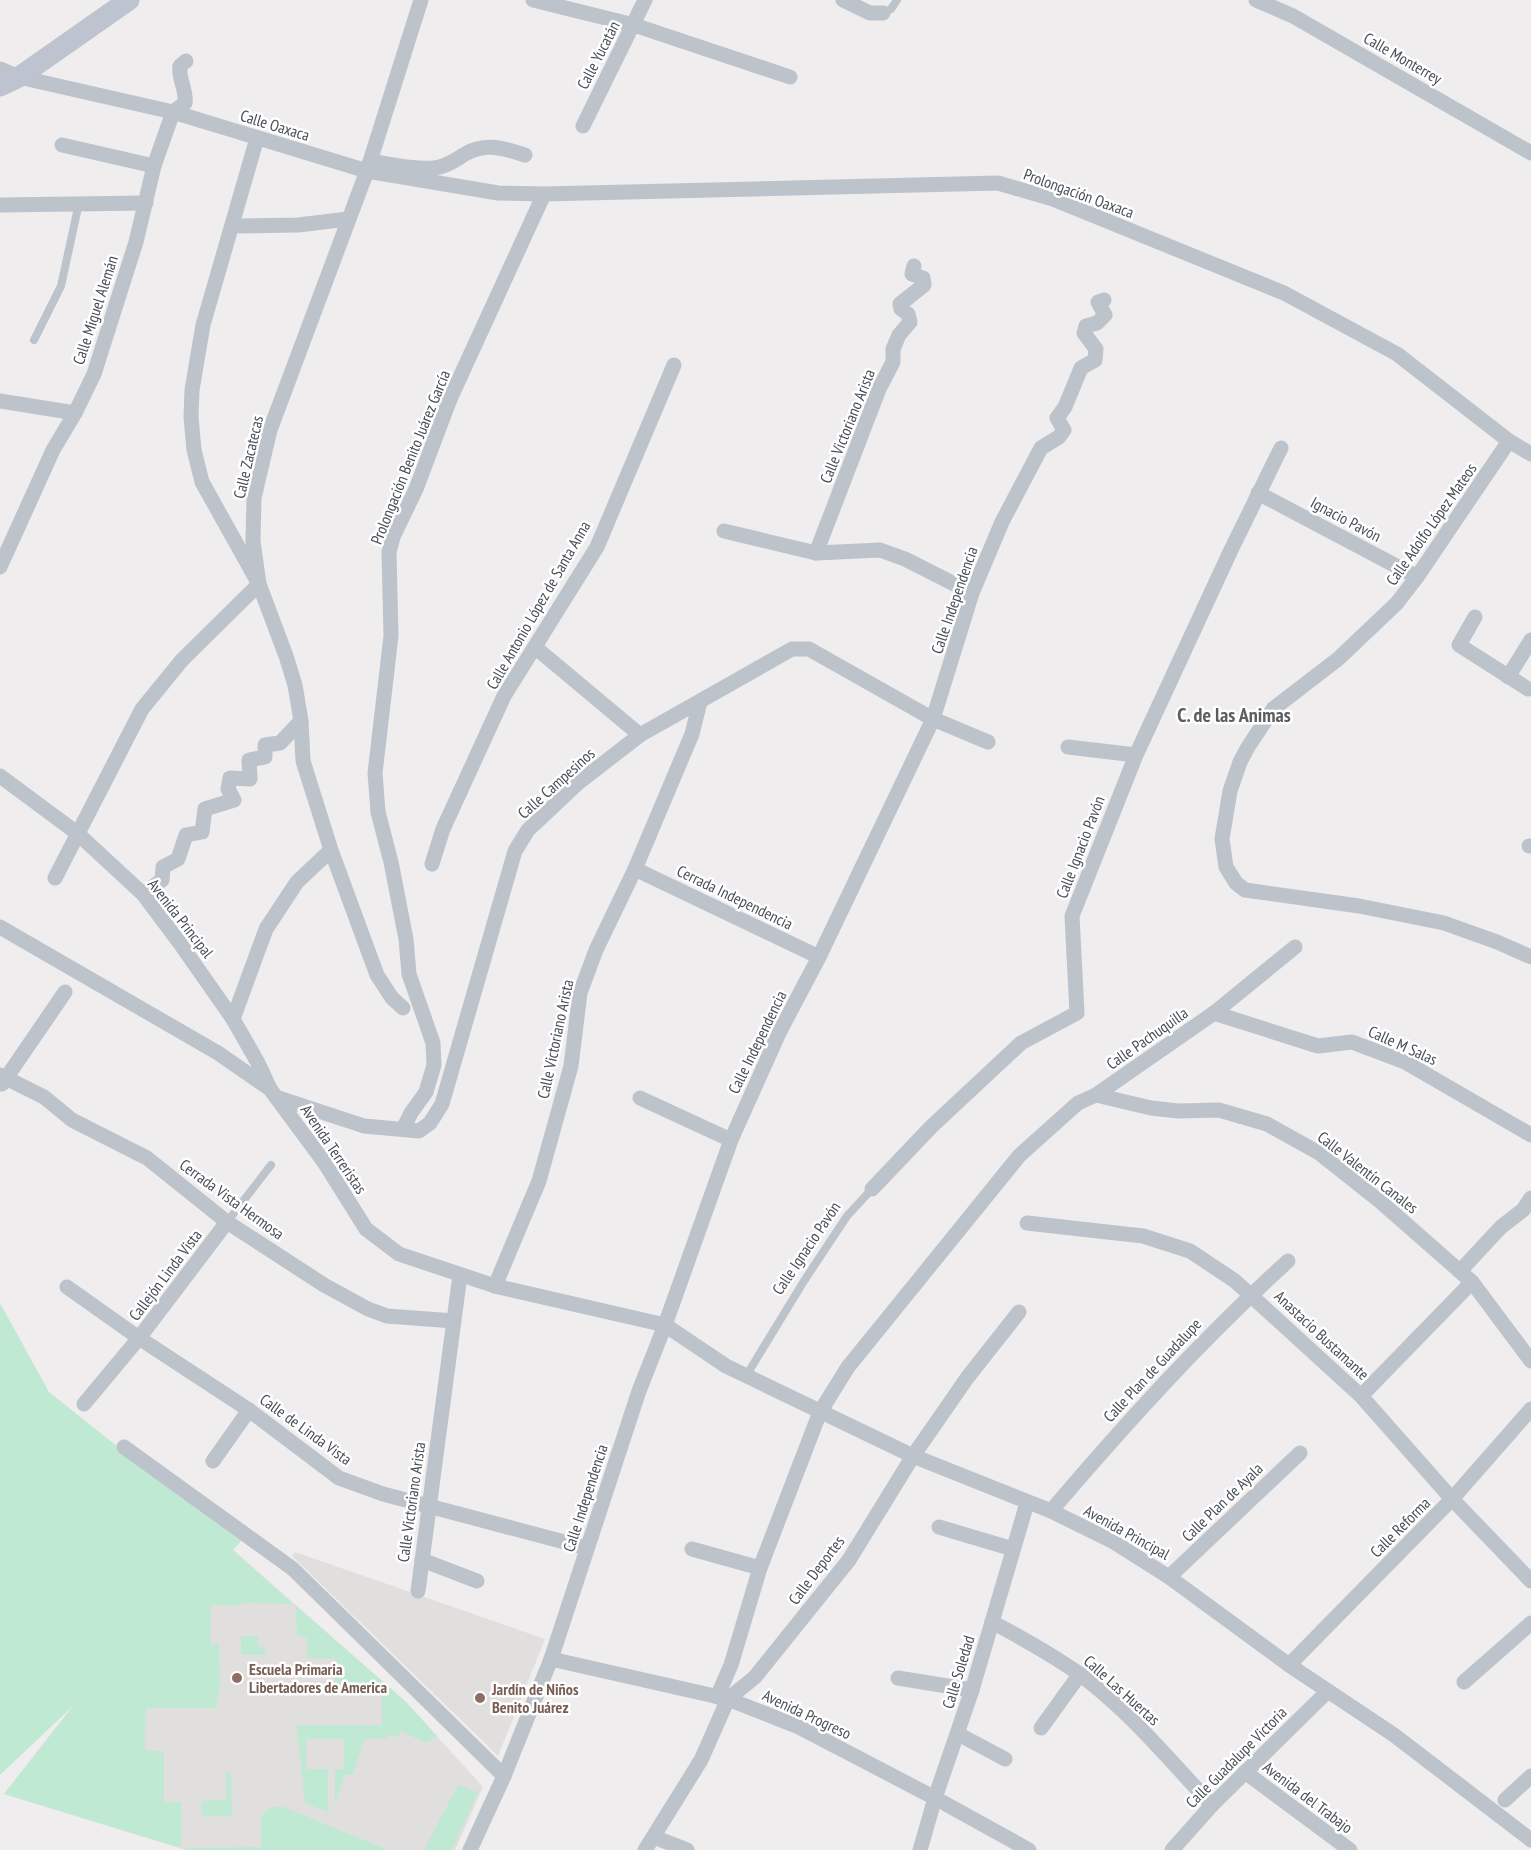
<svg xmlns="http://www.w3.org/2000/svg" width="1531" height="1850" font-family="'PT Sans Narrow',sans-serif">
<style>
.education{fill:#e0dfde}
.green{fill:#c0e9d3}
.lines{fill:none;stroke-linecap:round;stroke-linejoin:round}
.lane{stroke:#bdc3cb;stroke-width:8}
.street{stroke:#bdc3cb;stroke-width:15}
.secondary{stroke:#bdc4cf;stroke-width:21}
.education-dot{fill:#8d6e63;stroke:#fff;stroke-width:2}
.labels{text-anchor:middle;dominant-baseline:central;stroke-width:5;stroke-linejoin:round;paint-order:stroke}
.street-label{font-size:16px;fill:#484f58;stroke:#fff}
.education-label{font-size:16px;font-weight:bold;fill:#785e54;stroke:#fff;text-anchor:start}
.quarter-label{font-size:20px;font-weight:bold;fill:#5b5d61;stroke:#fff}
</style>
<rect width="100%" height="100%" fill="#efeded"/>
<g class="education">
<path d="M 215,1534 L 405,1701 L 483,1787 L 455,1850 L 186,1850 L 4,1794 L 112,1655 Z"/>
<path d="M 295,1552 L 545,1639 L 498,1756 L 292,1556 Z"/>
</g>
<g class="green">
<path d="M 0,1303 L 49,1392 L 167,1486 L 241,1541 L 233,1550 L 293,1604 L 244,1603 L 241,1605 L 211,1605 L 210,1643 L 219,1643 L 220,1683 L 216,1708 L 146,1708 L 145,1751 L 164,1751 L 164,1802 L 181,1802 L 181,1848 L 4,1794 L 75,1704 L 0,1775 Z"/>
<path d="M 296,1606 L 405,1701 L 437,1736 L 426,1743 L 401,1731 L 398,1738 L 390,1734 L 387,1738 L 364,1739 L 353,1775 L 345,1775 L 335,1804 L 335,1769 L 344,1769 L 344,1739 L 306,1739 L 306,1769 L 328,1769 L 328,1812 L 305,1803 L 296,1725 L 382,1725 L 382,1692 L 305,1691 L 305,1687 L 335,1687 L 335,1659 L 307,1658 L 307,1637 L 297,1636 Z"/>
<path d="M 241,1636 L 258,1636 L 258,1647 L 265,1647 L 265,1655 L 241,1655 Z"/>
<path d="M 226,1772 L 231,1772 L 232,1816 L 202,1817 L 201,1801 L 226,1800 Z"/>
<path d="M 458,1785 L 478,1792 L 452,1850 L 424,1850 Z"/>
<path d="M 270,1807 L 284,1807 L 388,1850 L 188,1850 L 182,1848 L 261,1847 L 261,1817 Z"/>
</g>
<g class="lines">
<g class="lane">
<path d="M 883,13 L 891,9 L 897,0"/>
<path d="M 34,340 L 61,286 L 79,203"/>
<path d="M 227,1222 L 271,1165"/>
<path d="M 746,1376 L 804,1281 L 847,1216 L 872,1189"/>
</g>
<g class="street">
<path d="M 533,0 L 634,25 L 790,77"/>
<path d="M 843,0 L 870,13 L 883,13"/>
<path d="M 1256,0 L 1293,16 L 1531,153"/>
<path d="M 0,69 L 19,77 L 173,112 L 367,171 L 498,193 L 544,194 L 998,183 L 1053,199 L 1284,293 L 1397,354 L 1509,441 L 1531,454"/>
<path d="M 583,126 L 645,0"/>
<path d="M 257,138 L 203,325 L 192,390 L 191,417 L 194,450 L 202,482 L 259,584 L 286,656 L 295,685 L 301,721 L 303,761 L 331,850 L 377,975 L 392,998 L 403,1008"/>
<path d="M 62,145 L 154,166"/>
<path d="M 370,161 C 390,164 413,170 434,168 C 447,167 456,159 467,153 C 487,142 506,149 525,155"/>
<path d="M 0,205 L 146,203"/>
<path d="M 232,226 L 298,225 L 348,219"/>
<path d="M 0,401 L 75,413"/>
<path d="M 1509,441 L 1417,577 L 1397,603 L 1338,659 L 1273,709 L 1248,747 L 1240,762 L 1230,791 L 1222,839 L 1226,867 L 1236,883 L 1245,890 L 1359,906 L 1444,923 L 1497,942 L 1531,957"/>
<path d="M 1258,493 L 1417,577"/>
<path d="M 724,531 L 816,553 L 880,550 L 905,559 L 972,593"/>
<path d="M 816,553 L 879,389 L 893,362 L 893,349 L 899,335 L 910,322 L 908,314 L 901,309 L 900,304 L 924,285 L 923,278 L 912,274 L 914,266"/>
<path d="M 0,567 L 53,450 L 75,413 L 94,374 L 136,242 L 154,166 L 173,112 L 185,103 C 187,90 178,79 180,66 L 186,61"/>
<path d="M 1475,617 L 1459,645 L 1528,689"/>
<path d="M 536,648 L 640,735"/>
<path d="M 1508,677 L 1531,640"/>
<path d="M 1068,747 L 1136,755"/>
<path d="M 0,776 L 77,833 L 143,894 L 179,942 L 233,1019 L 258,1063 L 270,1089"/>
<path d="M 1529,846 L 1531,846"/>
<path d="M 432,864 L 443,829 L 504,696 L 597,547 L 674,365"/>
<path d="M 635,869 L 819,957"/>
<path d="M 55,878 L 142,709 L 182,660 L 259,584 L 253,541 L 254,498 L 270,430 L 367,171 L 421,0"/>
<path d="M 143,894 L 162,880 L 163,867 L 178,859 L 186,835 L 202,832 L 205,809 L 234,800 L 228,789 L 230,778 L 250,779 L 249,760 L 265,757 L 265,745 L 280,743 L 301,721"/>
<path d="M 0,927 L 218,1053 L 270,1089 L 324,1162 L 366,1229 L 399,1254 L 495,1286 L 665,1325 L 726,1366 L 913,1456 L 1051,1511 L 1112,1541 L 1169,1577 L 1289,1665 L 1394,1735 L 1531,1840"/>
<path d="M 1214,1013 L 1318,1046 L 1352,1042 L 1405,1062 L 1531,1135"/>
<path d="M 233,1019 L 266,929 L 297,882 L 331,850"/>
<path d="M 0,1075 L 44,1097 L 72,1120 L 147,1158 L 227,1222 L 324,1285 L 368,1309 L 387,1316 L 454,1321"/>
<path d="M 2,1084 L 65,992"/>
<path d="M 1096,1095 L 1151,1108 L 1178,1111 L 1219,1110 L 1267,1124 L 1319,1153 L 1382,1203 L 1472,1282 L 1531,1361"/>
<path d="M 276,1097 L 364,1126 L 419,1131 L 430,1123 L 442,1104 L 515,851 L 528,830 L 578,783 L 640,735 L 792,649 L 809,649 L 933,719 L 988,742"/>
<path d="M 640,1098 L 731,1140"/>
<path d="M 403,1129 L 411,1113 L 426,1092 L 434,1065 L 433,1043 L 409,974 L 406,939 L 391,862 L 378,812 L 375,773 L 391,636 L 389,552 L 393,537 L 416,489 L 450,399 L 544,194"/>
<path d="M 872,1189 L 931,1127 L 1021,1043 L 1077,1013 L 1072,916 L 1136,755 L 1230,552 L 1281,448"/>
<path d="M 1027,1223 L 1143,1236 L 1190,1251 L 1235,1281 L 1361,1396 L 1452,1499 L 1531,1581"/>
<path d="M 1460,1271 L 1501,1227 L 1523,1210 L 1531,1198"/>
<path d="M 495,1286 L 539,1181 L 571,1066 L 580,993 L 596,950 L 635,869 L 692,734 L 700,702"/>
<path d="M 67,1287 L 139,1338 L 249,1410 L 339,1478 L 383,1494 L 587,1548"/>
<path d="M 1361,1396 L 1472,1282"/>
<path d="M 84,1404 L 139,1338 L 227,1222"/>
<path d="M 124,1447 L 293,1569 L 504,1776"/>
<path d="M 213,1461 L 249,1410"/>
<path d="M 1051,1511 C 1127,1422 1201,1340 1288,1261"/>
<path d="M 939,1527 L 1013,1549"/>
<path d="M 692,1549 L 760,1568"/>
<path d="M 422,1560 L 477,1581"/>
<path d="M 1169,1577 L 1300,1453"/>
<path d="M 418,1591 L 460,1275"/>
<path d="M 992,1622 C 1022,1638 1051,1654 1078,1673 C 1129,1710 1169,1760 1212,1805"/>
<path d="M 551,1659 L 728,1699 L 799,1727 L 935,1798 L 1029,1850"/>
<path d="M 1289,1665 L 1452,1499 L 1531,1409"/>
<path d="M 898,1678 L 972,1690"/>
<path d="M 1464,1682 L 1531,1623"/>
<path d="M 717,1697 L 731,1665 L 760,1568 L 820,1412 L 848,1367 L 1019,1156 L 1078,1103 L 1096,1095 L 1214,1013 L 1295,947"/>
<path d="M 1041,1728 L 1080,1674"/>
<path d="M 958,1734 L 1005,1759"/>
<path d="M 1245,1772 L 1350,1850"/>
<path d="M 1505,1800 L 1531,1776"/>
<path d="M 654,1837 L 687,1850"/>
<path d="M 470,1850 L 504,1776 L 551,1659 L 639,1391 L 665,1325 L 731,1140 L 779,1033 L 819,957 L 933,719 L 972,593 L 1002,522 L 1041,448 L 1059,437 L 1064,430 L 1057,418 L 1065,407 L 1081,368 L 1095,360 L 1096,349 L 1084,333 L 1086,326 L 1097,323 L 1105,315 L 1098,302 L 1104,300"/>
<path d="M 645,1850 L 701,1760 L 728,1699 L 755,1677 L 849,1560 L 913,1456 L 967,1378 L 1019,1312"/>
<path d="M 920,1850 L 935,1798 L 972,1690 L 1027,1503"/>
<path d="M 1172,1850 L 1212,1805 L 1328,1691"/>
</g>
<path class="secondary" d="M 0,86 L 19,77 L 129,0"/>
</g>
<g class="education-dot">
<circle cx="237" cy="1678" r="6"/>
<circle cx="480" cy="1698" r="6"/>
</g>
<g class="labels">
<g class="street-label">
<text transform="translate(598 55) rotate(-63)">Calle Yucatán</text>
<text transform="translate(1403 58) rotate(30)">Calle Monterrey</text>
<text transform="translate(275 125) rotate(17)">Calle Oaxaca</text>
<text transform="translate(1079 193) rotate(20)">Prolongación Oaxaca</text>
<text transform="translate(95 310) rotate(-72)">Calle Miguel Alemán</text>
<text transform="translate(847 426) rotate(-68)">Calle Victoriano Arista</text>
<text transform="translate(248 457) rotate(-77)">Calle Zacatecas</text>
<text transform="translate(410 457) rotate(-68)">Prolongación Benito Juárez García</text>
<text transform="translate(1346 519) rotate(28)">Ignacio Pavón</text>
<text transform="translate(1431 524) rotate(-55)">Calle Adolfo López Mateos</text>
<text transform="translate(954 600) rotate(-71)">Calle Independencia</text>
<text transform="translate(538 605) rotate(-60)">Calle Antonio López de Santa Anna</text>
<text transform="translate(556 783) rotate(-42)">Calle Campesinos</text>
<text transform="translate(1080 847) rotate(-69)">Calle Ignacio Pavón</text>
<text transform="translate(735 897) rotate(26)">Cerrada Independencia</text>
<text transform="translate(181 918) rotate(52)">Avenida Principal</text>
<text transform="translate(1147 1038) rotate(-35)">Calle Pachuquilla</text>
<text transform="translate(555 1039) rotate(-78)">Calle Victoriano Arista</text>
<text transform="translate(757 1042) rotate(-64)">Calle Independencia</text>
<text transform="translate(1403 1045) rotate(24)">Calle M Salas</text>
<text transform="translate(334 1149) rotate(56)">Avenida Terreristas</text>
<text transform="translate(1368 1172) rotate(38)">Calle Valentín Canales</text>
<text transform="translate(232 1199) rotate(36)">Cerrada Vista Hermosa</text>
<text transform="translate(806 1248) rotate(-56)">Calle Ignacio Pavón</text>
<text transform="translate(165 1275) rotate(-53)">Callejón Linda Vista</text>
<text transform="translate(1322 1335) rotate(43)">Anastacio Bustamante</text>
<text transform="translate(1152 1370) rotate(-47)">Calle Plan de Guadalupe</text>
<text transform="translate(306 1429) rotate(36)">Calle de Linda Vista</text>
<text transform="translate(585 1498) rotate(-72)">Calle Independencia</text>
<text transform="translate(411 1502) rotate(-82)">Calle Victoriano Arista</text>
<text transform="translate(1222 1502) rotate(-44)">Calle Plan de Ayala</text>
<text transform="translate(1400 1527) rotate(-45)">Calle Reforma</text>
<text transform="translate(1127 1532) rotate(29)">Avenida Principal</text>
<text transform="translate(816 1570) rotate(-53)">Calle Deportes</text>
<text transform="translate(958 1672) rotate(-73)">Calle Soledad</text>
<text transform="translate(1122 1690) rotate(42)">Calle Las Huertas</text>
<text transform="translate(807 1714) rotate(25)">Avenida Progreso</text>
<text transform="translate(1236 1757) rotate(-45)">Calle Guadalupe Victoria</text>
<text transform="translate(1308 1797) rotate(37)">Avenida del Trabajo</text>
</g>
<g class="education-label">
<text x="249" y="1669">Escuela Primaria<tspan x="249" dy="18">Libertadores de America</tspan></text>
<text x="492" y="1689">Jardín de Niños<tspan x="492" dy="18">Benito Juárez</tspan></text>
</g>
<g class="quarter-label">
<text x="1234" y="715">C. de las Animas</text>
</g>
</g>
</svg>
